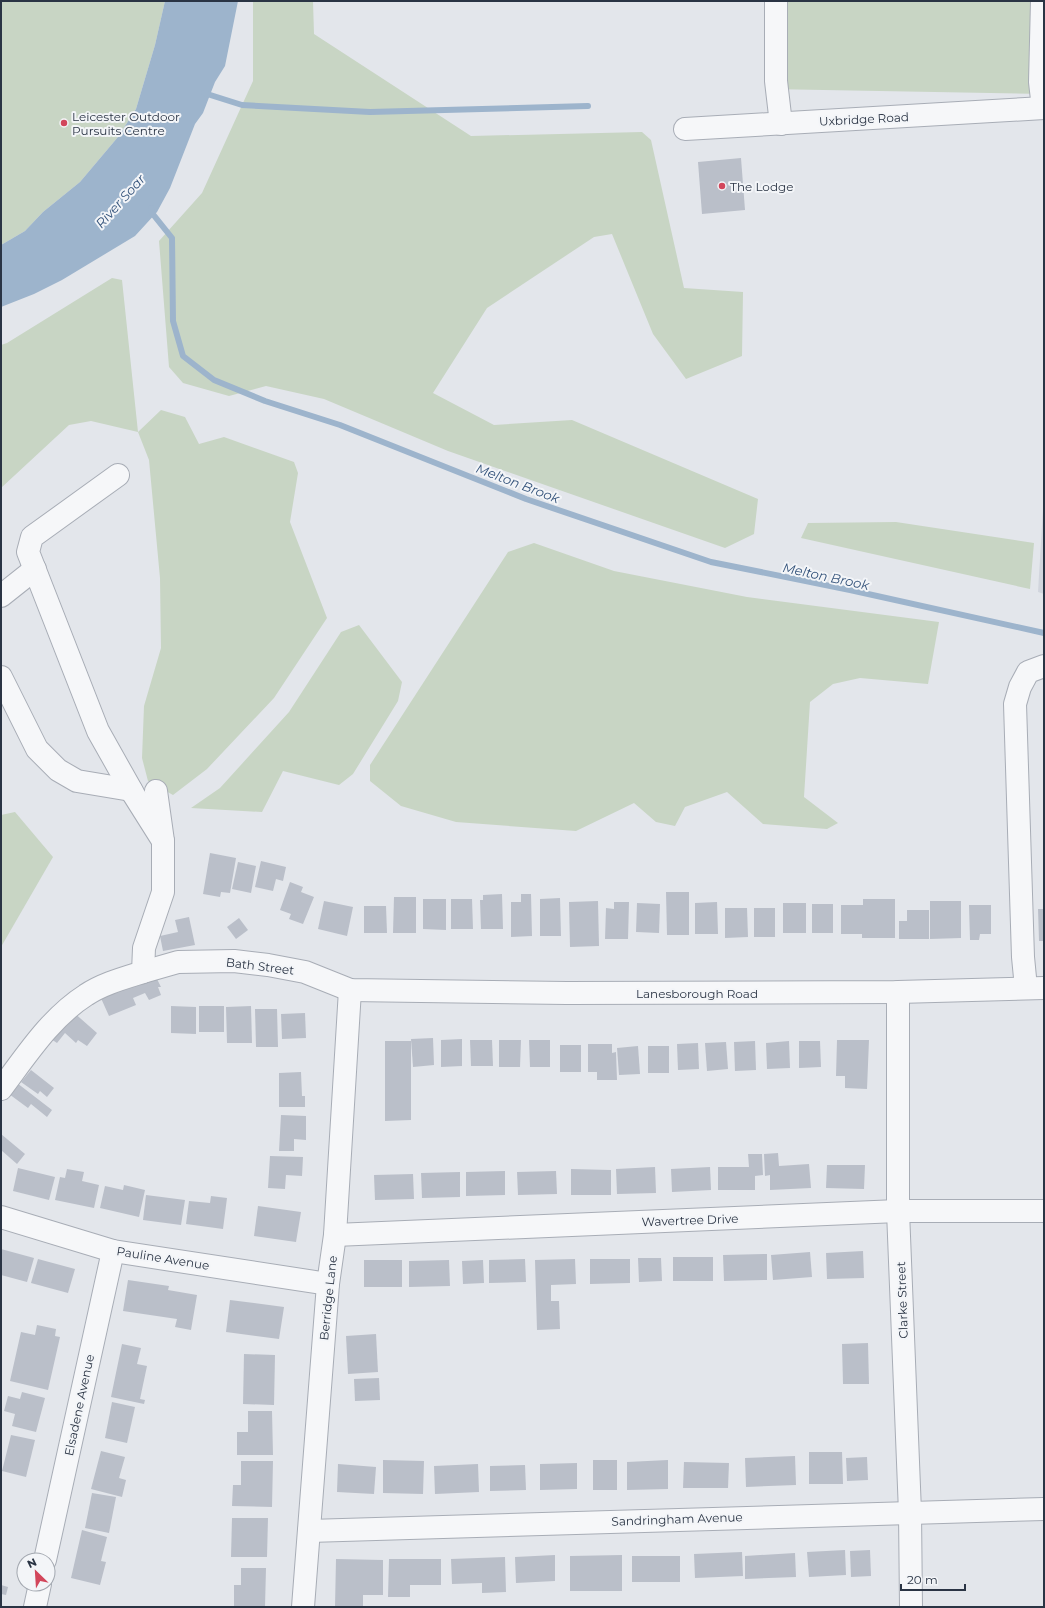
<svg xmlns="http://www.w3.org/2000/svg" width="1045" height="1608" font-family="Montserrat,sans-serif">
<style>
.built{fill:#d1d5dd}
.green{fill:#c8d5c4}
.water{fill:#9db4cc}
.lines{fill:none;stroke-linecap:round;stroke-linejoin:round}
.stream{stroke:#9db4cc;stroke-width:6}
.building{fill:#babfc9}
.minor-casing{stroke:#a8adb6;stroke-width:24}
.minor{stroke:#f6f7f9;stroke-width:22}
.poi-dot{fill:#d2465b;stroke:#f3f5f8;stroke-width:1.5}
.labels{text-anchor:middle;dominant-baseline:central;stroke-width:4;stroke-linejoin:round;paint-order:stroke}
.poi-label{font-size:12px;fill:#2a3444;stroke:#f3f5f8;text-anchor:start}
.street-label{font-size:12px;fill:#2a3444;stroke:#f3f5f8}
.water-label{font-size:13px;font-style:italic;fill:#33527a;stroke:#f3f5f8}
</style>
<rect width="100%" height="100%" fill="#e3e6eb"/>
<path class="built" d="M 1044,492 L 1044,594 L 1038,592 Z"/>
<g class="green">
<path d="M 1,1 L 165,1 L 155,45 L 136,109 L 118,137 L 80,182 L 43,212 L 25,231 L 1,245 Z"/>
<path d="M 253,1 L 313,1 L 314,34 L 471,136 L 642,132 L 651,140 L 684,288 L 743,292 L 742,356 L 686,379 L 653,334 L 612,234 L 594,237 L 487,308 L 433,393 L 494,425 L 572,420 L 758,499 L 754,534 L 725,548 L 448,451 L 324,399 L 266,386 L 229,396 L 183,383 L 169,367 L 159,241 L 202,193 L 253,81 Z"/>
<path d="M 769,1 L 1044,1 L 1044,94 L 768,89 Z"/>
<path d="M 112,278 L 122,280 L 138,432 L 161,410 L 185,417 L 199,444 L 224,437 L 294,462 L 298,473 L 290,522 L 327,618 L 274,698 L 207,769 L 173,795 L 148,781 L 142,758 L 144,706 L 161,648 L 160,578 L 149,460 L 138,432 L 91,421 L 69,425 L 1,488 L 1,345 L 7,343 Z"/>
<path d="M 896,522 L 1034,543 L 1030,589 L 801,538 L 808,523 Z"/>
<path d="M 534,543 L 614,571 L 747,597 L 939,622 L 928,684 L 860,678 L 833,684 L 810,702 L 804,797 L 838,823 L 827,829 L 763,824 L 727,792 L 685,807 L 675,826 L 656,822 L 634,803 L 576,831 L 456,822 L 401,806 L 370,781 L 370,765 L 508,552 Z"/>
<path d="M 359,625 L 402,682 L 398,701 L 353,774 L 339,785 L 283,771 L 262,812 L 191,808 L 220,788 L 289,712 L 341,632 Z"/>
<path d="M 15,812 L 53,857 L 1,947 L 1,815 Z"/>
</g>
<path class="water" d="M 165,1 L 238,1 L 225,66 L 215,82 L 203,113 L 195,124 L 170,188 L 157,212 L 135,236 L 62,280 L 34,294 L 1,307 L 1,245 L 25,231 L 43,212 L 80,182 L 118,137 L 136,109 L 155,45 Z"/>
<g class="lines">
<g class="stream">
<path d="M 204,93 L 242,105 L 370,112 L 588,106"/>
<path d="M 151,208 L 152,213 L 172,238 L 173,321 L 183,356 L 214,380 L 265,401 L 340,425 L 526,499 L 711,562 L 850,590 L 1044,633"/>
</g>
</g>
<g class="building">
<path d="M 741,158 L 745,210 L 702,214 L 698,162 Z"/>
<path d="M 210,853 L 236,858 L 230,893 L 221,892 L 220,897 L 203,894 Z"/>
<path d="M 261,861 L 286,867 L 283,881 L 276,879 L 273,891 L 255,887 Z"/>
<path d="M 238,862 L 256,866 L 251,893 L 232,889 Z"/>
<path d="M 290,882 L 303,887 L 301,892 L 314,897 L 303,924 L 289,919 L 291,914 L 280,910 Z"/>
<path d="M 666,892 L 689,892 L 689,935 L 667,935 Z"/>
<path d="M 502,894 L 503,929 L 481,929 L 480,900 L 483,900 L 483,895 Z"/>
<path d="M 521,894 L 531,894 L 532,936 L 511,937 L 511,902 L 521,902 Z"/>
<path d="M 394,897 L 416,897 L 416,933 L 393,933 Z"/>
<path d="M 560,898 L 561,936 L 540,936 L 540,899 Z"/>
<path d="M 423,899 L 446,899 L 446,930 L 423,929 Z"/>
<path d="M 451,899 L 472,899 L 473,929 L 451,929 Z"/>
<path d="M 863,899 L 895,899 L 895,938 L 862,938 L 862,934 L 841,934 L 841,905 L 863,905 Z"/>
<path d="M 324,901 L 353,907 L 347,936 L 318,929 Z"/>
<path d="M 598,901 L 599,946 L 570,947 L 569,902 Z"/>
<path d="M 930,901 L 961,901 L 961,938 L 930,939 Z"/>
<path d="M 614,902 L 629,902 L 628,939 L 605,939 L 606,908 L 614,909 Z"/>
<path d="M 717,902 L 718,934 L 695,934 L 695,903 Z"/>
<path d="M 637,903 L 660,904 L 659,933 L 636,932 Z"/>
<rect x="783" y="903" width="23" height="30"/>
<rect x="812" y="904" width="21" height="29"/>
<path d="M 969,905 L 991,905 L 991,934 L 980,934 L 979,940 L 970,940 Z"/>
<path d="M 364,906 L 386,906 L 387,933 L 364,933 Z"/>
<path d="M 725,908 L 747,908 L 748,937 L 725,938 Z"/>
<rect x="754" y="908" width="21" height="29"/>
<path d="M 1038,909 L 1044,909 L 1044,941 L 1039,941 Z"/>
<path d="M 907,910 L 929,910 L 929,939 L 899,939 L 899,921 L 907,921 Z"/>
<path d="M 189,917 L 195,945 L 163,951 L 160,936 L 178,932 L 175,920 Z"/>
<path d="M 239,918 L 248,930 L 236,939 L 227,927 Z"/>
<path d="M 154,973 L 161,987 L 158,987 L 161,995 L 149,1000 L 145,993 L 133,998 L 136,1005 L 109,1016 L 100,996 Z"/>
<path d="M 171,1006 L 196,1007 L 196,1034 L 171,1033 Z"/>
<rect x="199" y="1006" width="25" height="26"/>
<path d="M 251,1006 L 252,1043 L 227,1043 L 226,1007 Z"/>
<path d="M 255,1009 L 277,1009 L 278,1047 L 256,1047 Z"/>
<path d="M 72,1011 L 97,1033 L 87,1046 L 78,1040 L 76,1043 L 65,1033 L 57,1043 L 51,1039 Z"/>
<path d="M 305,1013 L 306,1038 L 282,1039 L 281,1014 Z"/>
<path d="M 433,1038 L 434,1065 L 413,1067 L 411,1039 Z"/>
<path d="M 462,1039 L 462,1066 L 441,1067 L 441,1040 Z"/>
<path d="M 470,1040 L 492,1040 L 493,1066 L 471,1066 Z"/>
<path d="M 499,1040 L 521,1040 L 520,1067 L 499,1067 Z"/>
<path d="M 529,1040 L 550,1040 L 550,1067 L 530,1067 Z"/>
<path d="M 837,1040 L 869,1040 L 867,1089 L 845,1088 L 845,1076 L 836,1076 Z"/>
<path d="M 385,1041 L 411,1041 L 411,1120 L 385,1121 Z"/>
<path d="M 755,1041 L 756,1070 L 735,1071 L 734,1042 Z"/>
<path d="M 789,1041 L 790,1068 L 767,1069 L 766,1043 Z"/>
<path d="M 799,1041 L 820,1041 L 821,1067 L 799,1068 Z"/>
<path d="M 726,1042 L 728,1069 L 707,1071 L 705,1043 Z"/>
<path d="M 698,1043 L 699,1069 L 678,1070 L 677,1044 Z"/>
<path d="M 588,1044 L 612,1044 L 612,1053 L 616,1052 L 617,1080 L 597,1080 L 597,1072 L 588,1072 Z"/>
<rect x="560" y="1045" width="21" height="27"/>
<path d="M 638,1046 L 640,1074 L 619,1075 L 617,1048 Z"/>
<rect x="648" y="1046" width="21" height="27"/>
<path d="M 31,1070 L 54,1088 L 47,1097 L 40,1091 L 38,1094 L 21,1082 Z"/>
<path d="M 301,1072 L 302,1096 L 305,1096 L 305,1107 L 279,1107 L 279,1073 Z"/>
<path d="M 17,1083 L 52,1110 L 47,1117 L 31,1104 L 28,1108 L 9,1094 Z"/>
<path d="M 281,1115 L 306,1116 L 306,1140 L 294,1139 L 294,1151 L 279,1151 Z"/>
<path d="M 1,1134 L 25,1154 L 17,1164 L 1,1150 Z"/>
<path d="M 778,1153 L 779,1166 L 809,1164 L 811,1188 L 770,1190 L 770,1175 L 765,1176 L 764,1154 Z"/>
<path d="M 748,1154 L 762,1154 L 763,1175 L 755,1176 L 755,1190 L 718,1190 L 718,1167 L 749,1167 Z"/>
<path d="M 270,1156 L 303,1157 L 302,1176 L 286,1175 L 285,1189 L 268,1188 Z"/>
<path d="M 827,1165 L 865,1165 L 864,1189 L 826,1188 Z"/>
<path d="M 655,1167 L 656,1193 L 617,1194 L 616,1169 Z"/>
<path d="M 710,1167 L 711,1190 L 672,1192 L 671,1169 Z"/>
<path d="M 18,1168 L 55,1177 L 49,1200 L 13,1191 Z"/>
<path d="M 67,1169 L 84,1172 L 82,1181 L 99,1185 L 94,1208 L 55,1200 L 60,1177 L 65,1178 Z"/>
<path d="M 571,1169 L 611,1170 L 611,1195 L 571,1195 Z"/>
<path d="M 505,1171 L 505,1195 L 466,1196 L 466,1172 Z"/>
<path d="M 556,1171 L 557,1194 L 518,1195 L 517,1172 Z"/>
<path d="M 460,1172 L 460,1197 L 422,1198 L 421,1173 Z"/>
<path d="M 413,1174 L 414,1199 L 375,1200 L 374,1175 Z"/>
<path d="M 124,1185 L 145,1190 L 139,1217 L 100,1208 L 105,1186 L 123,1190 Z"/>
<path d="M 146,1195 L 185,1200 L 181,1225 L 143,1220 Z"/>
<path d="M 211,1196 L 227,1198 L 223,1229 L 186,1224 L 189,1201 L 210,1203 Z"/>
<path d="M 258,1206 L 301,1212 L 296,1242 L 254,1236 Z"/>
<path d="M 1,1249 L 34,1258 L 27,1282 L 1,1275 Z"/>
<path d="M 863,1251 L 864,1278 L 827,1279 L 826,1253 Z"/>
<path d="M 810,1252 L 812,1277 L 773,1280 L 771,1255 Z"/>
<path d="M 767,1254 L 767,1280 L 724,1281 L 723,1255 Z"/>
<rect x="673" y="1257" width="40" height="24"/>
<path d="M 638,1258 L 661,1258 L 662,1281 L 639,1282 Z"/>
<path d="M 38,1259 L 75,1269 L 68,1293 L 31,1283 Z"/>
<path d="M 525,1259 L 526,1282 L 489,1283 L 489,1260 Z"/>
<path d="M 575,1259 L 576,1284 L 551,1285 L 551,1301 L 559,1301 L 560,1329 L 537,1330 L 535,1260 Z"/>
<path d="M 590,1259 L 630,1259 L 630,1283 L 590,1284 Z"/>
<rect x="364" y="1260" width="38" height="27"/>
<path d="M 449,1260 L 450,1286 L 409,1287 L 409,1261 Z"/>
<path d="M 483,1260 L 484,1283 L 463,1284 L 462,1261 Z"/>
<path d="M 128,1280 L 169,1286 L 168,1290 L 197,1295 L 191,1330 L 175,1327 L 177,1319 L 123,1311 Z"/>
<path d="M 230,1300 L 284,1307 L 279,1339 L 226,1332 Z"/>
<path d="M 37,1325 L 56,1329 L 55,1336 L 60,1337 L 48,1390 L 10,1381 L 21,1332 L 35,1335 Z"/>
<path d="M 376,1334 L 378,1372 L 348,1374 L 346,1336 Z"/>
<path d="M 868,1343 L 869,1384 L 843,1384 L 842,1344 Z"/>
<path d="M 122,1344 L 141,1348 L 137,1364 L 147,1366 L 140,1399 L 145,1400 L 144,1404 L 111,1397 Z"/>
<path d="M 244,1354 L 275,1355 L 274,1405 L 243,1404 Z"/>
<path d="M 379,1378 L 380,1400 L 355,1401 L 354,1379 Z"/>
<path d="M 22,1392 L 45,1398 L 36,1432 L 12,1426 L 15,1414 L 4,1411 L 8,1396 L 20,1399 Z"/>
<path d="M 112,1402 L 135,1407 L 127,1443 L 105,1438 Z"/>
<path d="M 248,1411 L 272,1411 L 273,1455 L 237,1455 L 237,1432 L 248,1432 Z"/>
<path d="M 11,1435 L 35,1440 L 26,1477 L 2,1471 Z"/>
<path d="M 101,1451 L 125,1457 L 119,1478 L 126,1480 L 122,1497 L 91,1489 Z"/>
<path d="M 809,1452 L 842,1452 L 843,1484 L 809,1484 Z"/>
<path d="M 795,1456 L 796,1485 L 746,1487 L 745,1458 Z"/>
<path d="M 867,1457 L 868,1480 L 847,1481 L 846,1458 Z"/>
<path d="M 383,1460 L 424,1461 L 423,1494 L 383,1493 Z"/>
<rect x="593" y="1460" width="24" height="30"/>
<path d="M 668,1460 L 668,1489 L 627,1490 L 627,1462 Z"/>
<path d="M 241,1461 L 273,1461 L 272,1507 L 232,1506 L 233,1485 L 241,1485 Z"/>
<path d="M 684,1462 L 729,1463 L 728,1488 L 683,1488 Z"/>
<path d="M 577,1463 L 577,1489 L 540,1490 L 540,1464 Z"/>
<path d="M 338,1464 L 376,1467 L 374,1494 L 337,1492 Z"/>
<path d="M 478,1464 L 479,1492 L 435,1494 L 434,1466 Z"/>
<path d="M 525,1465 L 526,1490 L 490,1491 L 490,1466 Z"/>
<path d="M 92,1493 L 116,1497 L 109,1533 L 85,1528 Z"/>
<path d="M 232,1518 L 268,1518 L 267,1557 L 231,1557 Z"/>
<path d="M 82,1530 L 107,1537 L 101,1561 L 106,1562 L 100,1585 L 71,1578 Z"/>
<path d="M 845,1550 L 846,1575 L 809,1577 L 807,1552 Z"/>
<path d="M 870,1550 L 871,1576 L 851,1577 L 850,1551 Z"/>
<path d="M 742,1552 L 743,1576 L 695,1578 L 694,1554 Z"/>
<path d="M 795,1553 L 796,1577 L 745,1579 L 745,1556 Z"/>
<path d="M 555,1555 L 555,1581 L 516,1583 L 515,1557 Z"/>
<path d="M 622,1555 L 622,1591 L 570,1591 L 570,1556 Z"/>
<rect x="632" y="1556" width="48" height="26"/>
<path d="M 505,1557 L 506,1592 L 482,1593 L 482,1583 L 452,1584 L 451,1559 Z"/>
<path d="M 336,1559 L 383,1560 L 383,1595 L 363,1595 L 363,1607 L 335,1607 Z"/>
<path d="M 389,1559 L 441,1559 L 441,1585 L 410,1585 L 410,1597 L 388,1597 Z"/>
<path d="M 241,1568 L 266,1568 L 265,1607 L 234,1606 L 234,1585 L 241,1585 Z"/>
<path d="M 1,1585 L 8,1587 L 6,1595 L 1,1594 Z"/>
</g>
<g class="lines">
<g class="minor-casing">
<g id="minor">
<path d="M 776,1 L 776,81 L 781,124"/>
<path d="M 1042,1 L 1040,82 L 1043,108"/>
<path d="M 685,129 L 1044,108"/>
<path d="M 118,475 L 32,537 L 28,552 L 98,731 L 134,795 L 163,841"/>
<path d="M 1,596 L 35,569"/>
<path d="M 1,677 L 37,749 L 58,770 L 77,781 L 131,790"/>
<path d="M 143,972 L 178,962 L 234,961 L 268,965 L 305,972 L 350,990 L 567,993 L 898,992 L 1044,988"/>
<path d="M 1026,988 L 1023,957 L 1015,704 L 1020,687 L 1028,672 L 1044,666"/>
<path d="M 898,992 L 898,1211 L 910,1512 L 911,1607"/>
<path d="M 1,1089 C 26,1056 50,1018 86,995 C 102,984 124,978 143,972 L 144,948 L 163,892 L 163,841 L 156,791"/>
<path d="M 1,1217 L 113,1251 L 328,1284"/>
<path d="M 335,1235 L 898,1211 L 1044,1211"/>
<path d="M 309,1531 L 1044,1509"/>
<path d="M 45,1560 L 113,1251"/>
<path d="M 35,1607 L 40,1584"/>
<path d="M 303,1607 L 328,1284 L 335,1235 L 350,990"/>
</g>
</g>
<use href="#minor" class="minor"/>
</g>
<g class="poi-dot">
<circle cx="64" cy="123" r="4"/>
<circle cx="722" cy="186" r="4"/>
</g>
<g class="labels">
<g class="poi-label">
<text x="72" y="116">Leicester Outdoor<tspan x="72" dy="14">Pursuits Centre</tspan></text>
<text x="730" y="186">The Lodge</text>
</g>
<g class="street-label">
<text transform="translate(864 119) rotate(-3)">Uxbridge Road</text>
<text transform="translate(260 966) rotate(7)">Bath Street</text>
<text x="697" y="993">Lanesborough Road</text>
<text transform="translate(690 1220) rotate(-2)">Wavertree Drive</text>
<text transform="translate(163 1258) rotate(9)">Pauline Avenue</text>
<text transform="translate(328 1298) rotate(-84)">Berridge Lane</text>
<text transform="translate(902 1300) rotate(-92)">Clarke Street</text>
<text transform="translate(79 1405) rotate(-78)">Elsadene Avenue</text>
<text transform="translate(677 1519) rotate(-2)">Sandringham Avenue</text>
</g>
<g class="water-label">
<text transform="translate(120 201) rotate(-48)">River Soar</text>
<text transform="translate(518 483) rotate(21)">Melton Brook</text>
<text transform="translate(826 576) rotate(12)">Melton Brook</text>
</g>
</g>
<rect width="1045" height="1608" fill="none" stroke="#2a3444" stroke-width="4"/>
<g transform="translate(36 1572) rotate(335)"><circle r="19" fill="#f3f5f8" stroke="#a3a8b0"/>
<path d="M0-3L7 15L0 10L-7 15Z" fill="#d2465b"/>
<text y="-6" font-size="11" font-weight="bold" text-anchor="middle" fill="#2a3444">N</text>
</g>
<path d="M901 1584v6h64v-6" fill="none" stroke="#2a3444" stroke-width="2"/>
<text x="907" y="1584" font-size="12" fill="#2a3444" stroke="#f3f5f8" stroke-width="3" paint-order="stroke">20 m</text>
</svg>
